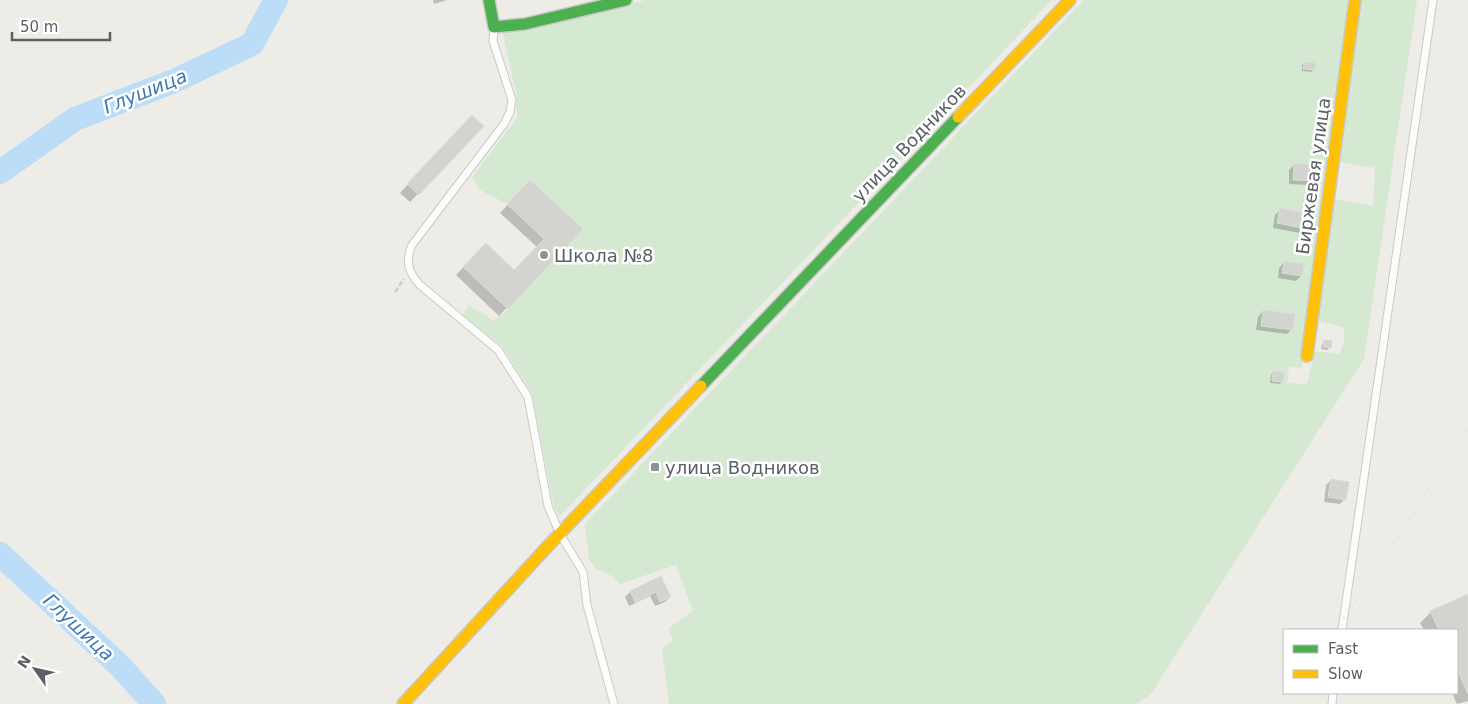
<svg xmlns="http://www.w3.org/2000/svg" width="1468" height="704" font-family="'DejaVu Sans',sans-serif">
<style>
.green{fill:#d5e9d2}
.shadow{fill:#0003}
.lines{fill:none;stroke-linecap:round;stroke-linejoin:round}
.river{stroke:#bbddf8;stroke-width:24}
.building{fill:#d3d3d0;stroke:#dcdbd6}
.lane-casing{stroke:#cacac9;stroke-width:9}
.fast-casing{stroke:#c9c9c7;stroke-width:14}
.slow-casing{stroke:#c9c9c7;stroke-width:14}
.path{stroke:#c9cdcb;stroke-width:2.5;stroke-dasharray:5 2.5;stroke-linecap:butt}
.lane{stroke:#fcfcfb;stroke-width:7}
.fast{stroke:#4caf50;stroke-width:11}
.slow{stroke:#ffc107;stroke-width:11}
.rail{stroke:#e3e4e3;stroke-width:4;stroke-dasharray:1 6;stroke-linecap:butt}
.poi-dot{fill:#8f9192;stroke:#fff;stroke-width:2}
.labels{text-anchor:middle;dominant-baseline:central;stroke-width:5;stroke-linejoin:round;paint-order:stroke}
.street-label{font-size:18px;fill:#5c6065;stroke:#fff}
.poi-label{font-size:18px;fill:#5c6065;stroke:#fff;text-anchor:start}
.water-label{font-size:19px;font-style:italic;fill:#3f78b4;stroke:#fff}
</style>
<rect width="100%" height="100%" fill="#edece7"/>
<g class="green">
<path d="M 645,0 L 1052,0 L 559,517 L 553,503 L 532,393 L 502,346 L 463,315 L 469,305 L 494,321 L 508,309 L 583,229 L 530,180 L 507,204 L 480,190 L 472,177 L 517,118 L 516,93 L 502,30 L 573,18 Z"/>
<path d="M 1084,0 L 1348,0 L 1302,368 L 1289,367 L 1287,383 L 1307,384 L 1315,351 L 1340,354 L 1345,337 L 1343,327 L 1318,321 L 1334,199 L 1373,206 L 1375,168 L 1339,162 L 1360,0 L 1417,0 L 1364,359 L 1151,694 L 1136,704 L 669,704 L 662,649 L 673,641 L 669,628 L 693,611 L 676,565 L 620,584 L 612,576 L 596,569 L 589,559 L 585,524 Z"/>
</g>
<g class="shadow">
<path d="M 433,0 L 447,0 L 434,4 Z"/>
<path d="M 1304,63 L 1313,70 L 1311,72 L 1302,71 L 1302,65 Z"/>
<path d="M 464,125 L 482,126 L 410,202 L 400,193 Z"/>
<path d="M 1294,165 L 1314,180 L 1308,185 L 1289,184 L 1289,170 Z"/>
<path d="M 530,181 L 581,229 L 499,316 L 456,275 L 486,244 L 514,271 L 537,247 L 500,213 Z"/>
<path d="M 1280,210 L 1310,229 L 1305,234 L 1273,228 L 1275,215 Z"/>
<path d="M 1284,262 L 1301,276 L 1296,281 L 1278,278 L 1279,268 Z"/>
<path d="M 1263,311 L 1292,329 L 1287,334 L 1256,330 L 1258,317 Z"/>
<path d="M 1324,342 L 1329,348 L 1327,350 L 1321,349 L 1322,344 Z"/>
<path d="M 1273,372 L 1282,381 L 1280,384 L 1270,383 L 1271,375 Z"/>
<path d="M 1331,480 L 1345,499 L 1340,504 L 1324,502 L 1326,485 Z"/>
<path d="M 661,578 L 670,597 L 665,602 L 655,606 L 650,596 L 629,606 L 625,597 L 630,592 Z"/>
<path d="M 1468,595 L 1468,701 L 1457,704 L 1452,693 L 1457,693 L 1457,630 L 1424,630 L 1420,623 L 1431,612 Z"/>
</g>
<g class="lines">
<g class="river">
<path d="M 0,172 L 75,119 L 174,81 L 252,44 L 276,0"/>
<path d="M 0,554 L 121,667 L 154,704"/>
</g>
</g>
<g class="building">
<path d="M 1304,62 L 1315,63 L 1315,70 L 1303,69 Z"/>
<path d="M 472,115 L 484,126 L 419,195 L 407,184 Z"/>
<path d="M 1294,164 L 1316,165 L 1315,181 L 1293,180 Z"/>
<path d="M 530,180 L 583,229 L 508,309 L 463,267 L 486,243 L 514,270 L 544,239 L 507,204 Z"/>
<path d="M 1280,208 L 1314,215 L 1311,230 L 1277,223 Z"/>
<path d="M 1284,261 L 1304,264 L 1302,276 L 1282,273 Z"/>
<path d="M 1263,310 L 1295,314 L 1293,330 L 1261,326 Z"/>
<path d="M 1324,340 L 1332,341 L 1331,348 L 1323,347 Z"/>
<path d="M 1273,371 L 1284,372 L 1283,382 L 1272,381 Z"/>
<path d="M 1331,479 L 1349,482 L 1346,500 L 1328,497 Z"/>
<path d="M 661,576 L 671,597 L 660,602 L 656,592 L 635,602 L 630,591 Z"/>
<path d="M 1468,594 L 1468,694 L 1457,669 L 1457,630 L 1439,630 L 1430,611 Z"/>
</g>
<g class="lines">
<g class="lane-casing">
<g id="lane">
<path d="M 494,30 L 493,41 L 512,100 L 510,112 L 504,124 L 412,245 C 405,261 408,272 420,285 L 498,350 L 528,397 L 548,506 L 560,534 L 583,572 L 587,605 L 614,704"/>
<path d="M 1342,630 L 1433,0"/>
<path d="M 1332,704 L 1333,693"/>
</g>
</g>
<g class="fast-casing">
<g id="fast">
<path d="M 489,0 L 494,27 L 525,24 L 626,0"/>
<path d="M 701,386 L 958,117"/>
</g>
</g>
<g class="slow-casing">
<g id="slow">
<path d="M 958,117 L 1070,0"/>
<path d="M 1307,356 L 1355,0"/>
<path d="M 403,704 L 547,547 L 701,386"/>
</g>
</g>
<path class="path" d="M 395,292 L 404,279"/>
<use href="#lane" class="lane"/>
<use href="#fast" class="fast"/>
<use href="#slow" class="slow"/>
<g class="rail">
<path d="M 1336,630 L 1468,430"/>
<path d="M 1277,704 L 1287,693"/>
</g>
</g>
<g class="poi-dot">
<circle cx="544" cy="255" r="5"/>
<rect x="650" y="462" width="10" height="10" rx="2.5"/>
</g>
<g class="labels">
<g class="street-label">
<text transform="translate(909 143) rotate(-46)">улица Водников</text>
<text transform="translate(1313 176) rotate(-82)">Биржевая улица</text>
</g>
<g class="poi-label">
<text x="554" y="255">Школа №8</text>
<text x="665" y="467">улица Водников</text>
</g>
<g class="water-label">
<text transform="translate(145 91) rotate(-22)">Глушица</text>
<text transform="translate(79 627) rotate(43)">Глушица</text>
</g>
</g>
<rect x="1283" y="629" width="175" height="65" fill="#ffffff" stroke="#bebfc1"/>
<rect x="1293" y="645" width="25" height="8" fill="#4caf50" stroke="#bebfc1"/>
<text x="1328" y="654" font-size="15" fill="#5c6065">Fast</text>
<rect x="1293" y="670" width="25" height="8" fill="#ffc107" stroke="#bebfc1"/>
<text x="1328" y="679" font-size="15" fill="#5c6065">Slow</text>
<g transform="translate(35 669) rotate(304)" stroke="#ffffff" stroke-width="4" paint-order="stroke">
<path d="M0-4L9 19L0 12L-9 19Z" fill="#5c6065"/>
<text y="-8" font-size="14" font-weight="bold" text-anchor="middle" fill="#5c6065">N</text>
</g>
<path d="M12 32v8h98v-8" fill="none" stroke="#5c6065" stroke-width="2.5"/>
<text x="20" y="32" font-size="15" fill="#5c6065" stroke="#ffffff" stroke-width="4" paint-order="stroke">50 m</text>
</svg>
